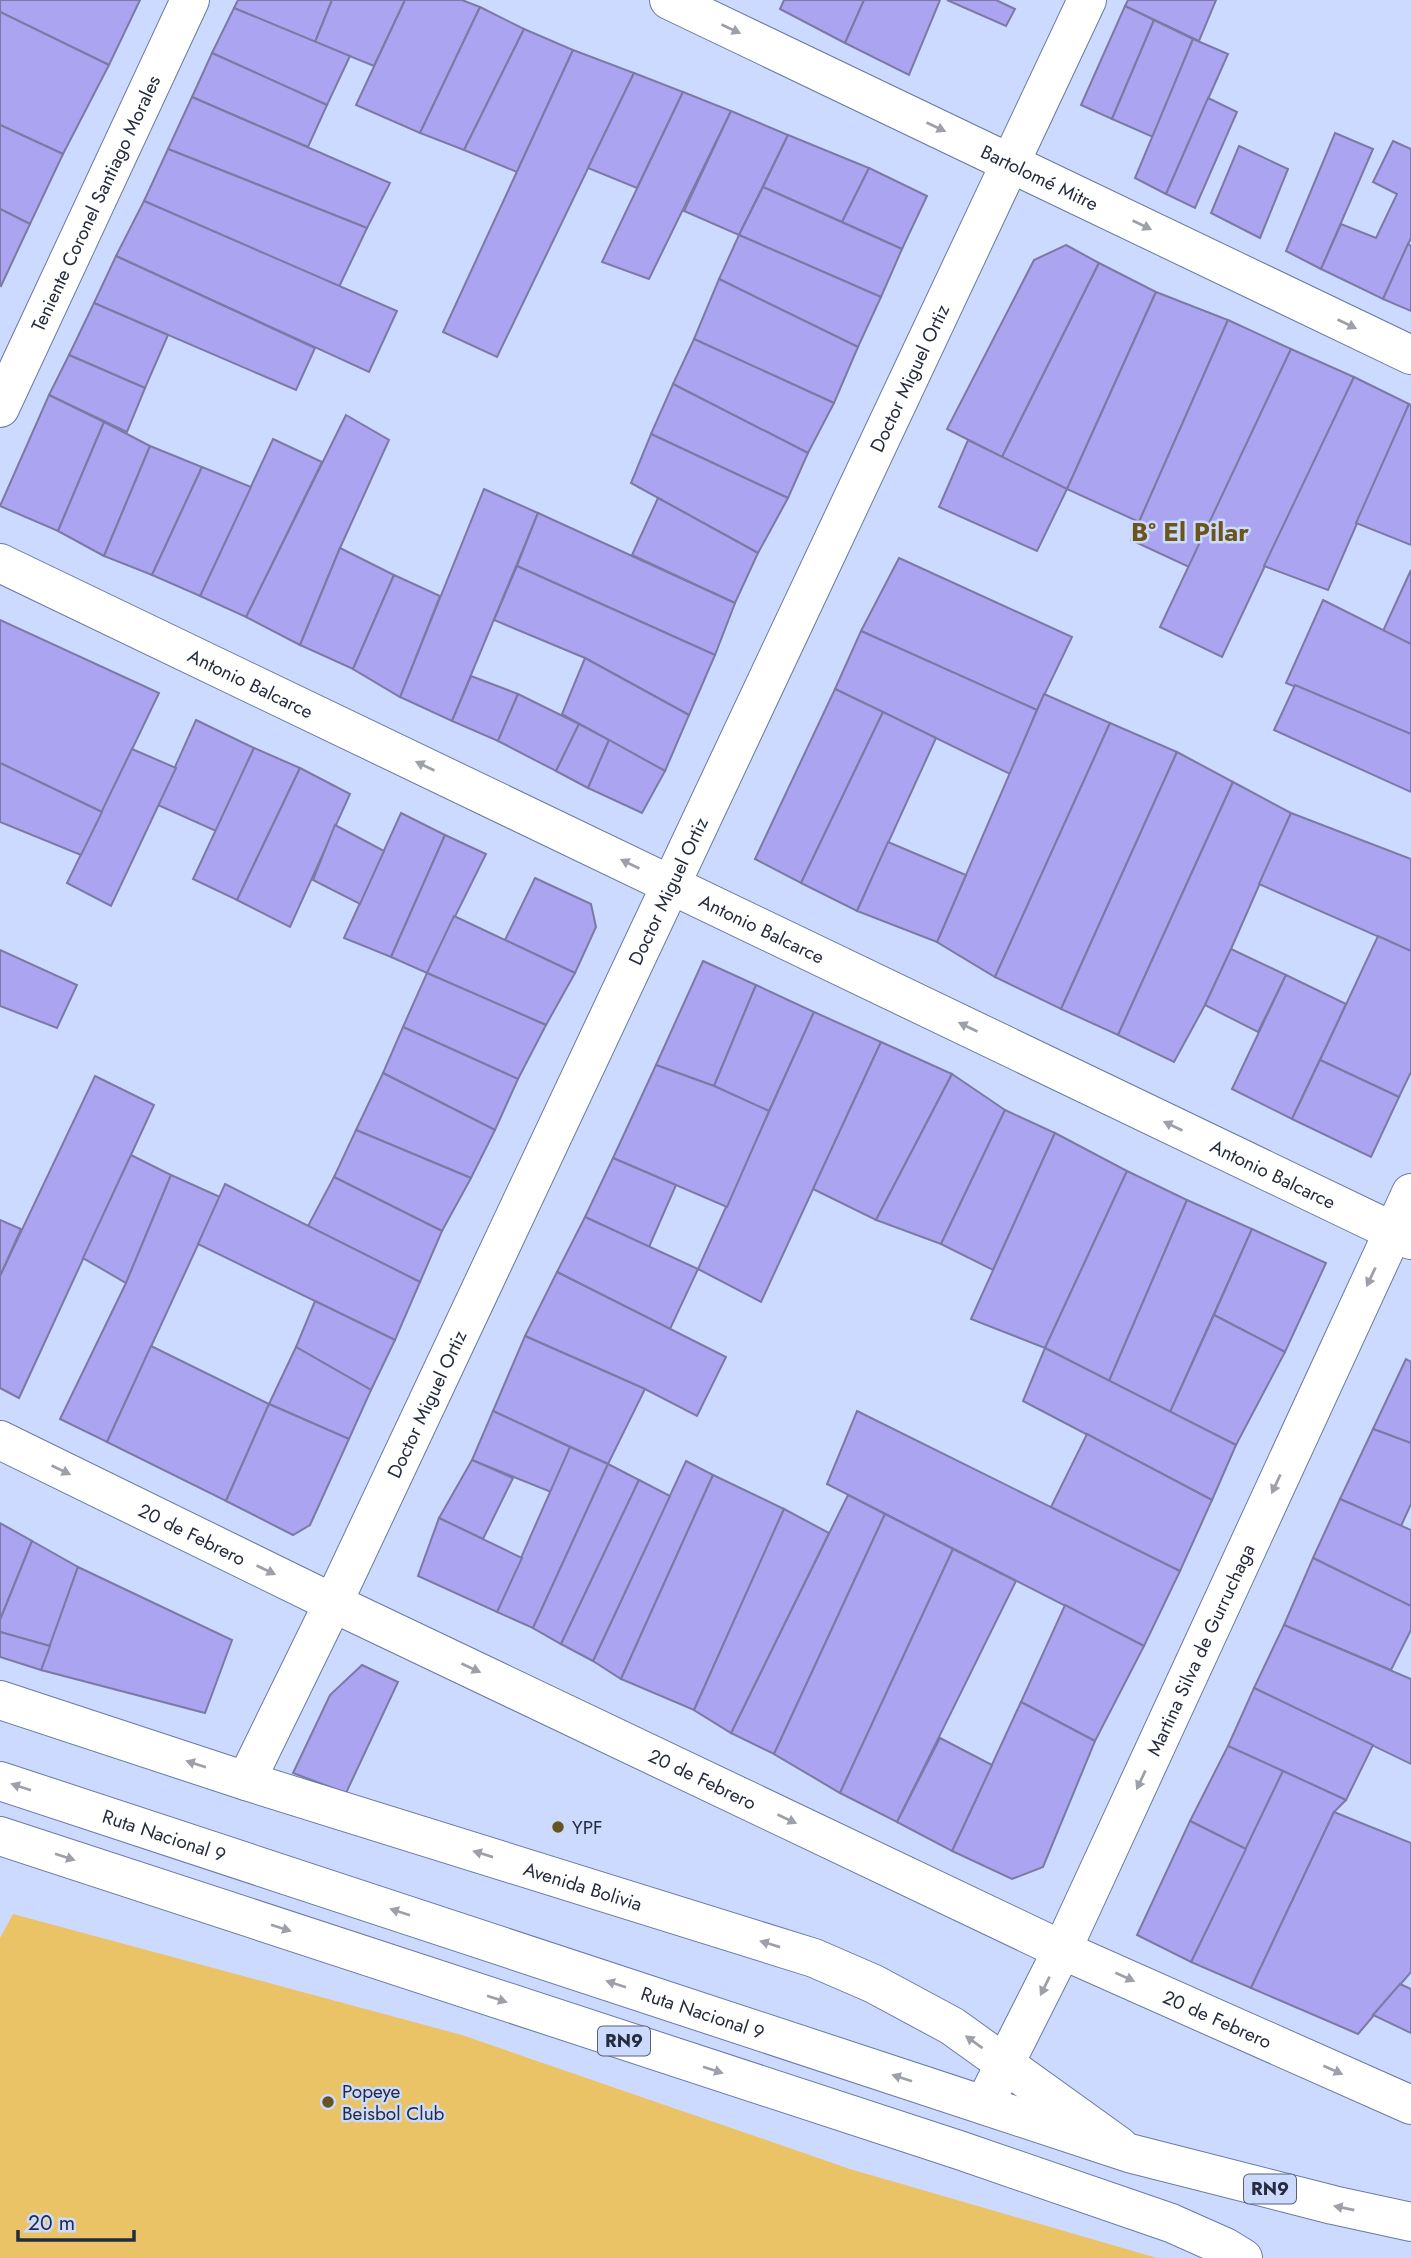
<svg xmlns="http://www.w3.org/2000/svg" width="1411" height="2258" font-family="Jost,sans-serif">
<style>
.garden{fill:#eac367}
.building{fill:#aaa4f1;stroke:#7c7aa5;stroke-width:2}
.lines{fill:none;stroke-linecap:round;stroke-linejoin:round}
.minor-casing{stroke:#6a7aa2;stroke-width:40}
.tertiary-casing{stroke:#6a7aa2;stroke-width:40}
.primary-casing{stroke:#6a7aa2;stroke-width:40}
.minor{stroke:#fff;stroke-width:38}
.tertiary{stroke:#fff;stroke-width:38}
.primary{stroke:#fff;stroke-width:38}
.oneway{fill:#9da0a8}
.poi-dot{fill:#685422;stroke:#cbdafe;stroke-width:2.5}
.labels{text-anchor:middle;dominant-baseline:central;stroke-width:5;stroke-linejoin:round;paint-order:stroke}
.shield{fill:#cbdafe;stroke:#576077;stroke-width:2}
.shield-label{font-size:18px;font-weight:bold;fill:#252c3d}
.street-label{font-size:19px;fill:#252c3d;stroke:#cbdafe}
.poi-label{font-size:19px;fill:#252c3d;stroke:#cbdafe;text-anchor:start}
.district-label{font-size:26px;font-weight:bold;fill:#6b551b;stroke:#cbdafe}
</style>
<rect width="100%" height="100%" fill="#cbdafe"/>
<path class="garden" d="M 13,1914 L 462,2035 L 850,2169 L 1157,2258 L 0,2258 L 0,1938 Z"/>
<g class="building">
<path d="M 0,0 L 140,0 L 109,65 L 0,12 Z"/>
<path d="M 238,0 L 332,0 L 315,42 L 234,8 Z"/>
<path d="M 332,0 L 405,0 L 374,66 L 315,42 Z"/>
<path d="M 405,0 L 462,0 L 480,7 L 420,133 L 356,105 Z"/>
<path d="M 784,0 L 864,0 L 845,43 L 780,9 Z"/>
<path d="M 864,0 L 940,0 L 909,75 L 845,43 Z"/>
<path d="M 947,0 L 996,0 L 1015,9 L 1006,26 Z"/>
<path d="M 1128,0 L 1216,0 L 1199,41 L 1125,6 Z"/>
<path d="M 1125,6 L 1154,20 L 1112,119 L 1081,105 Z"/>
<path d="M 480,7 L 524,29 L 464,150 L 420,133 Z"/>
<path d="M 234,8 L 350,56 L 327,105 L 212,53 Z"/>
<path d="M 0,12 L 109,65 L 63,154 L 0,125 Z"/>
<path d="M 1154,20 L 1193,39 L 1153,137 L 1112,119 Z"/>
<path d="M 524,29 L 573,50 L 517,172 L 464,150 Z"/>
<path d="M 1193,39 L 1228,54 L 1166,194 L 1135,178 Z"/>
<path d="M 573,50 L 634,73 L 497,357 L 443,332 Z"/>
<path d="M 212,53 L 327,105 L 308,147 L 192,97 Z"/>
<path d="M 634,73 L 683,92 L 637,188 L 588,168 Z"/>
<path d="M 683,92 L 731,111 L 649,279 L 602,262 Z"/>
<path d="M 192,97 L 390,183 L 367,228 L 168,149 Z"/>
<path d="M 1208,98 L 1237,112 L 1195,208 L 1166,194 Z"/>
<path d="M 731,111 L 788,135 L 739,235 L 684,211 Z"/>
<path d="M 0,125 L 63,154 L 30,224 L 0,209 Z"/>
<path d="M 1335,133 L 1373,149 L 1321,269 L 1286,251 Z"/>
<path d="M 788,135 L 869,168 L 842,222 L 763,187 Z"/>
<path d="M 1393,141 L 1411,149 L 1411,238 L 1383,299 L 1321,269 L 1341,224 L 1376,238 L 1397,194 L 1373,182 Z"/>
<path d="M 1239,146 L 1288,169 L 1260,238 L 1211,213 Z"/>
<path d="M 168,149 L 367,228 L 339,287 L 144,201 Z"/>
<path d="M 869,168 L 927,196 L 902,249 L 842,222 Z"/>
<path d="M 763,187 L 902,249 L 881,297 L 739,235 Z"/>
<path d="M 144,201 L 397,311 L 369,372 L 116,256 Z"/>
<path d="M 0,209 L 30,224 L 1,286 L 0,285 Z"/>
<path d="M 739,235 L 881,297 L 858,347 L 719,279 Z"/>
<path d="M 1408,244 L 1411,246 L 1411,311 L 1383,299 Z"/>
<path d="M 1066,245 L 1099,263 L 1002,457 L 947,429 L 1034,260 Z"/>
<path d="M 116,256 L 315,348 L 296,390 L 94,303 Z"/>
<path d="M 1099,263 L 1156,292 L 1067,489 L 1002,457 Z"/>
<path d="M 719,279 L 858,347 L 834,403 L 694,339 Z"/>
<path d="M 1156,292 L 1228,320 L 1139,522 L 1067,489 Z"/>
<path d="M 94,303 L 168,335 L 145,388 L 69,355 Z"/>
<path d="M 1228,320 L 1291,349 L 1189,567 L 1131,540 Z"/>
<path d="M 694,339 L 834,403 L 808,453 L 673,384 Z"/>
<path d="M 1291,349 L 1354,377 L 1222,657 L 1160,627 Z"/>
<path d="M 69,355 L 145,388 L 127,432 L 49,395 Z"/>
<path d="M 1354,377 L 1409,404 L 1328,590 L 1264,566 Z"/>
<path d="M 673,384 L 808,453 L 788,498 L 651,434 Z"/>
<path d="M 49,395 L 104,422 L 58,531 L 0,506 Z"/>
<path d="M 1409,404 L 1411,405 L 1411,545 L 1356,523 Z"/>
<path d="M 346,415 L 389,440 L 340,548 L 300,645 L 246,617 Z"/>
<path d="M 104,422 L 150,446 L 104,556 L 58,531 Z"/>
<path d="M 651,434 L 788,498 L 758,553 L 631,483 Z"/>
<path d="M 273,439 L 322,462 L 246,617 L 200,596 Z"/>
<path d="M 968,440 L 1067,489 L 1037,551 L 939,507 Z"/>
<path d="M 150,446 L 202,467 L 152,575 L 104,556 Z"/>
<path d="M 202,467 L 251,487 L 200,596 L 152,575 Z"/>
<path d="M 484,489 L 538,513 L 452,721 L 400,697 Z"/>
<path d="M 658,498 L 758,553 L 735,603 L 632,555 Z"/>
<path d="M 538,513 L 735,603 L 715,655 L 517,566 Z"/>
<path d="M 340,548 L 394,575 L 353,669 L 300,645 Z"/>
<path d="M 899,558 L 1072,637 L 1037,710 L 861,631 Z"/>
<path d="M 517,566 L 715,655 L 689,715 L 585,658 L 494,620 Z"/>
<path d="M 1411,570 L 1411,644 L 1383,631 Z"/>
<path d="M 394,575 L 440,596 L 400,697 L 353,669 Z"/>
<path d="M 1323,600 L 1411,644 L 1411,734 L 1286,683 Z"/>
<path d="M 0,620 L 159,693 L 102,812 L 0,763 Z"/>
<path d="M 861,631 L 1037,710 L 1010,774 L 835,689 Z"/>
<path d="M 585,658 L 689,715 L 665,771 L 562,714 Z"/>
<path d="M 471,676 L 518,694 L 498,741 L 452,721 Z"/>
<path d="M 1295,685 L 1411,734 L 1411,792 L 1274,730 Z"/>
<path d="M 835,689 L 883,712 L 801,883 L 755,859 Z"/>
<path d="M 518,694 L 579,724 L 556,771 L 498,741 Z"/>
<path d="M 1044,694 L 1110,723 L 995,977 L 937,942 Z"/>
<path d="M 883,712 L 936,738 L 857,911 L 801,883 Z"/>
<path d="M 196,720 L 254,748 L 216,831 L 158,805 Z"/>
<path d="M 1110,723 L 1177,752 L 1061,1009 L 995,977 Z"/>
<path d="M 579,724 L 609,740 L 588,788 L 556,771 Z"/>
<path d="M 609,740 L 665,771 L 642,813 L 588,788 Z"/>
<path d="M 254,748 L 300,768 L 237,900 L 193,879 Z"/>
<path d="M 132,749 L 176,768 L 111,906 L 67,883 Z"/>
<path d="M 1177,752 L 1233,782 L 1118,1035 L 1061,1009 Z"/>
<path d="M 0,763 L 102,812 L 81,855 L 0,822 Z"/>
<path d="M 300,768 L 350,794 L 290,927 L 237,900 Z"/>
<path d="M 1233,782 L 1291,813 L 1231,949 L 1205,1005 L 1174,1062 L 1118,1035 Z"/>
<path d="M 401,813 L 445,835 L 391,957 L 344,938 Z"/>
<path d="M 1291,813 L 1411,859 L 1411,951 L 1259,884 Z"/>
<path d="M 335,825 L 384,851 L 360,904 L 313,880 Z"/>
<path d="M 445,835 L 486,854 L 427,973 L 391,957 Z"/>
<path d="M 888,842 L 966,875 L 937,942 L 857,911 Z"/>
<path d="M 535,878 L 591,904 L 596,927 L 575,973 L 505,940 Z"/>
<path d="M 454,916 L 575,973 L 546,1025 L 427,973 Z"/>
<path d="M 1378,936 L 1411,951 L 1411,1072 L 1399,1097 L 1320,1060 Z"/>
<path d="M 1231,949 L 1286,975 L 1258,1032 L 1205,1005 Z"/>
<path d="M 0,950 L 77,985 L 57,1028 L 0,1006 Z"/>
<path d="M 703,961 L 756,985 L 714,1086 L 656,1065 Z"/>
<path d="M 427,973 L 546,1025 L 518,1079 L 403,1027 Z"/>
<path d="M 1286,975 L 1346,1004 L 1292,1119 L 1232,1089 Z"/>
<path d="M 756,985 L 814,1012 L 769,1111 L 714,1086 Z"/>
<path d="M 814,1012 L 881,1042 L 761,1302 L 698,1269 Z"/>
<path d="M 403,1027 L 518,1079 L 495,1130 L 383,1073 Z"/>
<path d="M 881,1042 L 952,1074 L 876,1220 L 813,1189 Z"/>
<path d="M 1320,1060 L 1399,1097 L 1371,1157 L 1292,1119 Z"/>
<path d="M 656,1065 L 714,1086 L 769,1111 L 727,1207 L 613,1158 Z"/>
<path d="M 383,1073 L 495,1130 L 471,1178 L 356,1130 Z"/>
<path d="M 952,1074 L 1005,1110 L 941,1244 L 876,1220 Z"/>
<path d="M 95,1076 L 154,1105 L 19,1398 L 0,1388 L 0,1276 Z"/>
<path d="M 1005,1110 L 1055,1133 L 993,1270 L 941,1244 Z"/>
<path d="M 356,1130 L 471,1178 L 442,1231 L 334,1177 Z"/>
<path d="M 1055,1133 L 1127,1171 L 1045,1348 L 971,1319 Z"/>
<path d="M 131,1155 L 171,1175 L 126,1283 L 83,1258 Z"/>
<path d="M 613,1158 L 676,1185 L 649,1247 L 585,1217 Z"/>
<path d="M 1127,1171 L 1187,1200 L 1109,1381 L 1045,1348 Z"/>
<path d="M 171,1175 L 220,1197 L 107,1442 L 60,1419 L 126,1283 Z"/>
<path d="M 334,1177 L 442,1231 L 420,1282 L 308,1226 Z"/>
<path d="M 225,1184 L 420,1282 L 395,1340 L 198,1244 Z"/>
<path d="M 1187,1200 L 1252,1229 L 1170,1412 L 1109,1381 Z"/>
<path d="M 585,1217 L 698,1269 L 670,1329 L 557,1272 Z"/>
<path d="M 0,1220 L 21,1229 L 0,1276 Z"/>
<path d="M 1252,1229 L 1326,1263 L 1285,1352 L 1214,1315 Z"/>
<path d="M 557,1272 L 726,1357 L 697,1416 L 645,1389 L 525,1336 Z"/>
<path d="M 315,1301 L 395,1340 L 371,1390 L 296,1347 Z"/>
<path d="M 1214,1315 L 1285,1352 L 1236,1445 L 1170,1412 Z"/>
<path d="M 525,1336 L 645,1389 L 608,1464 L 493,1411 Z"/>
<path d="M 151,1346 L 269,1404 L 226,1501 L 107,1442 Z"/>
<path d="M 296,1347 L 371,1390 L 349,1439 L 269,1404 Z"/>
<path d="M 1045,1348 L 1236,1445 L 1212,1500 L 1023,1401 Z"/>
<path d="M 1406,1359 L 1411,1362 L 1411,1443 L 1373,1429 Z"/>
<path d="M 269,1404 L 349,1439 L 310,1525 L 293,1535 L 226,1501 Z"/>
<path d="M 493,1411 L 570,1447 L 551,1492 L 472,1460 Z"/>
<path d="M 857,1411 L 1180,1571 L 1144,1646 L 827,1484 Z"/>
<path d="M 1373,1429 L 1411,1443 L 1411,1504 L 1401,1526 L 1340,1499 Z"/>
<path d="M 1087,1434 L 1212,1500 L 1180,1571 L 1051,1507 Z"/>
<path d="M 570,1447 L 608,1464 L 533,1628 L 497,1612 Z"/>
<path d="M 472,1460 L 513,1478 L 483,1539 L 439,1518 Z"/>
<path d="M 686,1461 L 713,1475 L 621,1679 L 593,1661 Z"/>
<path d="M 608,1464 L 639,1480 L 561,1644 L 533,1628 Z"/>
<path d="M 713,1475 L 784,1509 L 694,1710 L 621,1679 Z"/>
<path d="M 639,1480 L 670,1496 L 593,1661 L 561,1644 Z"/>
<path d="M 848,1495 L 885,1514 L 774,1754 L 731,1733 Z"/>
<path d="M 1340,1499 L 1411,1530 L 1411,1606 L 1313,1558 Z"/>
<path d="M 784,1509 L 829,1533 L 731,1733 L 694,1710 Z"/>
<path d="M 885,1514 L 953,1549 L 840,1793 L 774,1754 Z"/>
<path d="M 439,1518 L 522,1558 L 497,1612 L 418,1576 Z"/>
<path d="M 0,1523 L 32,1541 L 0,1620 Z"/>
<path d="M 32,1541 L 78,1567 L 50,1646 L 0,1632 L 0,1620 Z"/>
<path d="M 953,1549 L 1016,1581 L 897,1822 L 840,1793 Z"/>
<path d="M 1313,1558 L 1411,1606 L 1411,1630 L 1391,1670 L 1284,1625 Z"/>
<path d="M 78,1567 L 232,1640 L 205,1713 L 41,1670 Z"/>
<path d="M 1065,1605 L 1144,1646 L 1095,1741 L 1021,1702 Z"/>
<path d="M 1284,1625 L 1411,1679 L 1411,1764 L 1254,1688 Z"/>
<path d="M 0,1632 L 50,1646 L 41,1670 L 0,1657 Z"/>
<path d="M 362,1665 L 398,1682 L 346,1793 L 293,1773 L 330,1695 Z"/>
<path d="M 1254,1688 L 1373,1745 L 1346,1800 L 1228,1746 Z"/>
<path d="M 1021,1702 L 1095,1741 L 1043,1867 L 1012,1879 L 952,1851 Z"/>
<path d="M 940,1738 L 992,1765 L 952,1851 L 897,1822 Z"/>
<path d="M 1228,1746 L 1283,1771 L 1246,1849 L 1190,1821 Z"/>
<path d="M 1283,1771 L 1346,1800 L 1334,1812 L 1251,1988 L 1191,1962 Z"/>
<path d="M 1334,1812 L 1411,1843 L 1411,1972 L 1358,2034 L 1251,1988 Z"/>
<path d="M 1190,1821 L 1246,1849 L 1191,1962 L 1137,1935 Z"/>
<path d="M 1400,1984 L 1411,1989 L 1411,2033 L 1373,2015 Z"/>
</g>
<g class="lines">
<g class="minor-casing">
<g id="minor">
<path id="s1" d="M 0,408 L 190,0"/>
<path id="s2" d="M 0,563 L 1411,1240"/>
<path id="s3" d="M 0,1440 L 333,1603 L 1062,1950 L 1411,2105"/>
<path id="s4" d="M 0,1700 L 246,1781 L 814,1958 L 874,1984 L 952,2026 L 1119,2146"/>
<path id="s5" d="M 246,1781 L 333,1603 L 1087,0"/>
</g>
</g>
<g class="tertiary-casing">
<g id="tertiary">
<path id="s6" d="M 669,0 L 1411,355"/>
<path id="s7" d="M 984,2105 L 1062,1950 L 1411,1193"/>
</g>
</g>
<g class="primary-casing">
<g id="primary">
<path id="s8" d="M 0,1781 L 1129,2153 L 1333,2205 L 1411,2222"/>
<path d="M 0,1836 L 959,2150 L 1171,2223 L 1225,2247 L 1243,2258"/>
</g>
</g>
<use href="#minor" class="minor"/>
<use href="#tertiary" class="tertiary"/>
<use href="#primary" class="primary"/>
</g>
<defs><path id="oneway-solid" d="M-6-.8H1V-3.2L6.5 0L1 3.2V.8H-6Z" transform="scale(1.75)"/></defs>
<g class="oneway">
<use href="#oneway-solid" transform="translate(731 29) rotate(25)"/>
<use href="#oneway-solid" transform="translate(936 127) rotate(25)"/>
<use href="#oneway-solid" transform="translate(1142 225) rotate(26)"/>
<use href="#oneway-solid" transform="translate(1347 324) rotate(26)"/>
<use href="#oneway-solid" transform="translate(425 766) rotate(-154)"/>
<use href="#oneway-solid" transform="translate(630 864) rotate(-154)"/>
<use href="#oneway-solid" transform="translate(968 1027) rotate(-154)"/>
<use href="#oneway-solid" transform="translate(1173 1126) rotate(-154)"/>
<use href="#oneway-solid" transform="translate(1371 1277) rotate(115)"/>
<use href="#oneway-solid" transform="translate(61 1470) rotate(26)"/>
<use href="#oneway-solid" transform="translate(1276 1484) rotate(115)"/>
<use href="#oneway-solid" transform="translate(266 1570) rotate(26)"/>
<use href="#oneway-solid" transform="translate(471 1668) rotate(25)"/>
<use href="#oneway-solid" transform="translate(196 1764) rotate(-162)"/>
<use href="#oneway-solid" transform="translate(1141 1780) rotate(115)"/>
<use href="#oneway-solid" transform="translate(21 1787) rotate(-162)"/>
<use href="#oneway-solid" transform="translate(787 1819) rotate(25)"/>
<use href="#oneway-solid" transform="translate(483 1854) rotate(-163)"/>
<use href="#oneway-solid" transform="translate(65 1857) rotate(18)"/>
<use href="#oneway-solid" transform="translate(400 1912) rotate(-162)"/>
<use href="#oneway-solid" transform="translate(281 1928) rotate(18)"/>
<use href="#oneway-solid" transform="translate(770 1944) rotate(-163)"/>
<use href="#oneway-solid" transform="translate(1125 1977) rotate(24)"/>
<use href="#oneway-solid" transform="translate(616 1984) rotate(-162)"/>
<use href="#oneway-solid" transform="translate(1045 1986) rotate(116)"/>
<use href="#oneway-solid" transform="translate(497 1999) rotate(18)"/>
<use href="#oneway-solid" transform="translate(974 2042) rotate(-144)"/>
<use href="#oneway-solid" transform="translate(713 2070) rotate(18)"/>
<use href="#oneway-solid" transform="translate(1333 2070) rotate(24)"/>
<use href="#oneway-solid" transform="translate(902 2078) rotate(-162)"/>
<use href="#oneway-solid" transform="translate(1344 2208) rotate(-168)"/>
</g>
<g class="poi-dot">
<circle cx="558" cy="1827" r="7"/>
<circle cx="328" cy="2102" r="7"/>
</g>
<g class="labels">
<g class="shield">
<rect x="598" y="2026.5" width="52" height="29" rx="5"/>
<rect x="1244" y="2174.5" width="52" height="29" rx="5"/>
</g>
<g class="shield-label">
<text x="624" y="2041">RN9</text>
<text x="1270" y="2189">RN9</text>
</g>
<g class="street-label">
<text stroke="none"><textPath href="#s6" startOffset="411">Bartolomé Mitre</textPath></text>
<text stroke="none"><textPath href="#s1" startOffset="226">Teniente Coronel Santiago Morales</textPath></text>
<text stroke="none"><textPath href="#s5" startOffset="1552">Doctor Miguel Ortiz</textPath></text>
<text stroke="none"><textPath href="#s2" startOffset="278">Antonio Balcarce</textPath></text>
<text stroke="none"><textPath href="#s5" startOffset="985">Doctor Miguel Ortiz</textPath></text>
<text stroke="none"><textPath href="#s2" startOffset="845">Antonio Balcarce</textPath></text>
<text stroke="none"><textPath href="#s2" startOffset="1412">Antonio Balcarce</textPath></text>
<text stroke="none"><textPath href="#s5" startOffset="418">Doctor Miguel Ortiz</textPath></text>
<text stroke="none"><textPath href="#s3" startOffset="214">20 de Febrero</textPath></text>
<text stroke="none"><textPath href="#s7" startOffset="504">Martina Silva de Gurruchaga</textPath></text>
<text stroke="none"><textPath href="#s3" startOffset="780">20 de Febrero</textPath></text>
<text stroke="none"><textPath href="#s8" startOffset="173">Ruta Nacional 9</textPath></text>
<text stroke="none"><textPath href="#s4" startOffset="612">Avenida Bolivia</textPath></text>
<text stroke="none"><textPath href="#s8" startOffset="740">Ruta Nacional 9</textPath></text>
<text stroke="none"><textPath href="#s3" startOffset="1348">20 de Febrero</textPath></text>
</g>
<g class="poi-label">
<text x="572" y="1827">YPF</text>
<text x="342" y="2091">Popeye<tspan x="342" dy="22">Beisbol Club</tspan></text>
</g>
<g class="district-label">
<text x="1190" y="532">Bº El Pilar</text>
</g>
</g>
<path d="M18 2230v10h116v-10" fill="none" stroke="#252c3d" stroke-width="3.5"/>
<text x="28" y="2230" font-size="21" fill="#252c3d" stroke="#cbdafe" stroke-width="5" paint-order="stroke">20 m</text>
</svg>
